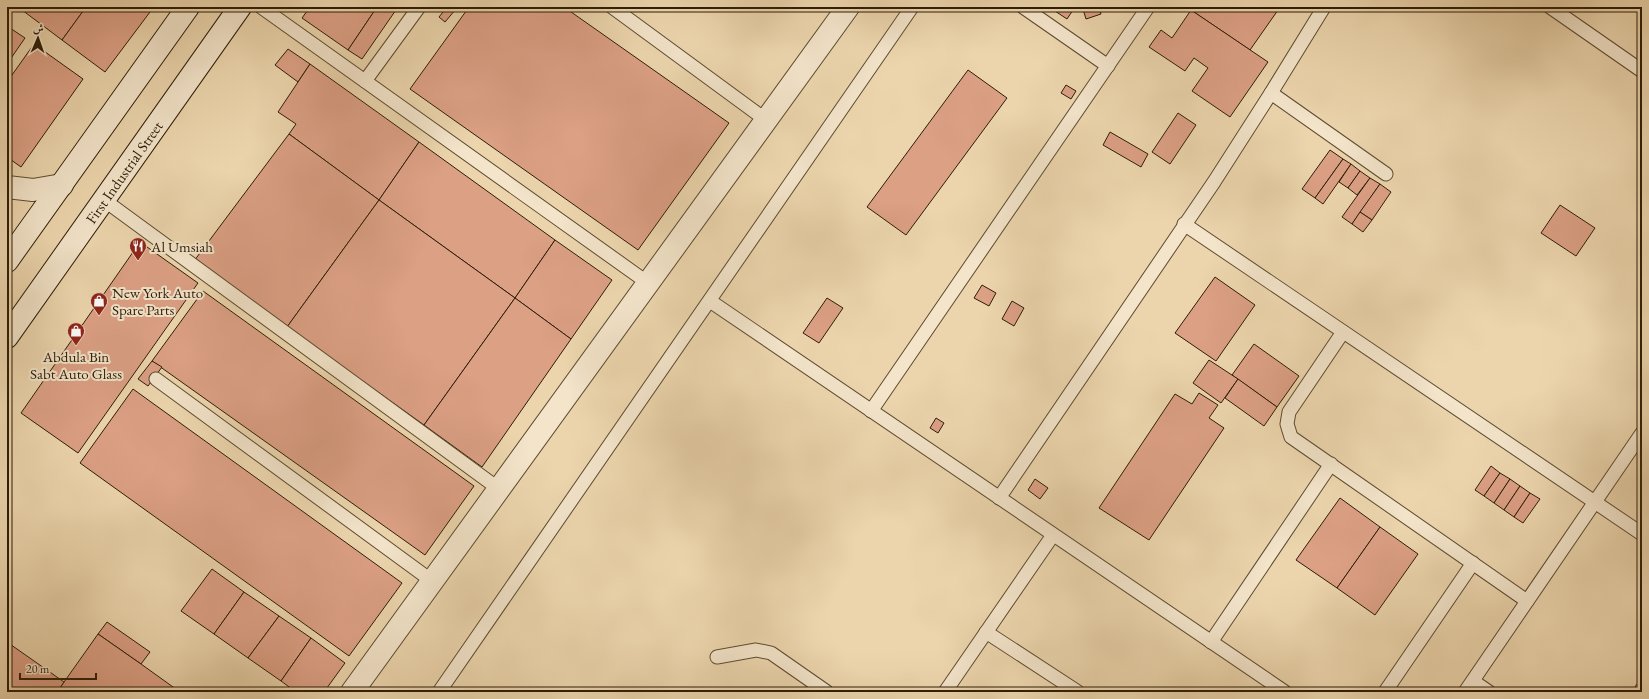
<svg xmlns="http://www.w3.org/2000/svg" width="1649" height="699" font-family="'EB Garamond',Amiri,serif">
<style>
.building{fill:#dca085;stroke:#2d1d07}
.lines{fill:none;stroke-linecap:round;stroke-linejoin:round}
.lane-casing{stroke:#5d4b30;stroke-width:15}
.street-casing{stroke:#5d4b30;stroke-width:24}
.secondary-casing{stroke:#2d1d07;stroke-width:24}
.lane{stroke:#f3e4ca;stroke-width:13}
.street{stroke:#f3e4ca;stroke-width:22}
.secondary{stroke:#f3e4ca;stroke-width:22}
.labels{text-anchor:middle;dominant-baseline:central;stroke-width:4;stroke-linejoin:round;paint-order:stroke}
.street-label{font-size:15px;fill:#2d1d07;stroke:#f3e4ca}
.poi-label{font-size:15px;fill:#2d1d07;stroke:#f3e4ca;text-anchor:start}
</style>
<rect width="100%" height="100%" fill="#ecd5ad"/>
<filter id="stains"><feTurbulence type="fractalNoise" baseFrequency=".005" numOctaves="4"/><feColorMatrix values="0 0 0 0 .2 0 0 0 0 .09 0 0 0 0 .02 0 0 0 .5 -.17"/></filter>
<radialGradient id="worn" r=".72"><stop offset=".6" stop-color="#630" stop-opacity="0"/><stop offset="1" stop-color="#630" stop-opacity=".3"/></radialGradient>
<g class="building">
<path d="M 18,7 L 86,7 L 62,40 Z"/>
<path d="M 86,7 L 151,7 L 153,8 L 105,72 L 62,40 Z"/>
<path d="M 310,7 L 377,7 L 348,50 L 302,18 Z"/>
<path d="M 377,7 L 398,7 L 362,59 L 348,50 Z"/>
<path d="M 447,7 L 454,7 L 456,9 L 445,22 L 439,17 Z"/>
<path d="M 469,7 L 564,7 L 729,123 L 638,250 L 410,89 Z"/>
<path d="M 1049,7 L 1075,7 L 1067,19 Z"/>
<path d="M 1091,7 L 1099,7 L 1101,14 L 1086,19 L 1083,9 Z"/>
<path d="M 1193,7 L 1274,7 L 1278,10 L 1250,50 L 1191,10 Z"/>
<path d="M 1191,10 L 1268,62 L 1230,117 L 1192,91 L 1208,68 L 1194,58 L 1185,71 L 1149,47 L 1161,30 L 1172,38 Z"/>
<path d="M 7,26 L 25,38 L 7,64 Z"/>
<path d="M 34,44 L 83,79 L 21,167 L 7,157 L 7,82 Z"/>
<path d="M 288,49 L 310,64 L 298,82 L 275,65 Z"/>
<path d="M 310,64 L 419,142 L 379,200 L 289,134 L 296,124 L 278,112 Z"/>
<path d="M 968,70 L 1007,98 L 906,235 L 867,207 Z"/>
<path d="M 1066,85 L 1076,91 L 1071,99 L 1061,93 Z"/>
<path d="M 1178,113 L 1196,125 L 1170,164 L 1152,152 Z"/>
<path d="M 1110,132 L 1148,154 L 1141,167 L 1103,145 Z"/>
<path d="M 289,134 L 379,200 L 287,327 L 194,261 Z"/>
<path d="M 419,142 L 555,240 L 515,298 L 379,200 Z"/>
<path d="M 1330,150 L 1343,159 L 1315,198 L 1302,189 Z"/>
<path d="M 1343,159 L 1351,164 L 1323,204 L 1315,198 Z"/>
<path d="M 1351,164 L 1360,171 L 1348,188 L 1339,182 Z"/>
<path d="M 1360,171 L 1370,178 L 1357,195 L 1348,188 Z"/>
<path d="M 1370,178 L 1380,184 L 1352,224 L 1342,217 Z"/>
<path d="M 1380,184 L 1391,192 L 1372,220 L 1360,212 Z"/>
<path d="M 379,200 L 515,298 L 424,425 L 287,327 Z"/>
<path d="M 1560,205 L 1595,228 L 1576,256 L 1541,233 Z"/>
<path d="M 1360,212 L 1372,220 L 1363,232 L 1352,224 Z"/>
<path d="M 555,240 L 612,280 L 571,339 L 515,298 Z"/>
<path d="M 140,242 L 198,283 L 78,453 L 21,413 Z"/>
<path d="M 1215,277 L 1255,305 L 1216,361 L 1175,333 Z"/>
<path d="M 982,285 L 996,293 L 989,306 L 974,298 Z"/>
<path d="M 203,291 L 474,486 L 425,555 L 152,361 Z"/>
<path d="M 515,298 L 571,339 L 482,467 L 424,425 Z"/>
<path d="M 827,298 L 843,308 L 819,343 L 803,333 Z"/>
<path d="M 1012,301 L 1024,308 L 1014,326 L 1002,319 Z"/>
<path d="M 1254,344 L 1299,376 L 1277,407 L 1232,375 Z"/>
<path d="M 1209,360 L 1238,379 L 1221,403 L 1193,383 Z"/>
<path d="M 152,361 L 162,367 L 148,386 L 138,379 Z"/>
<path d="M 1238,379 L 1277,407 L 1264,426 L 1225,398 Z"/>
<path d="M 133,389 L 402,583 L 349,656 L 80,463 Z"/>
<path d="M 1199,393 L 1218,405 L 1209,418 L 1224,428 L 1149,540 L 1099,508 L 1175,394 L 1192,404 Z"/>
<path d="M 936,418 L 944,423 L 938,433 L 930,428 Z"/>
<path d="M 1491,466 L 1500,473 L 1484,496 L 1475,490 Z"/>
<path d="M 1500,473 L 1510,479 L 1494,503 L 1484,496 Z"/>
<path d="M 1035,479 L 1048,488 L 1040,499 L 1028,490 Z"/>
<path d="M 1510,479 L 1520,486 L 1504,510 L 1494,503 Z"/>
<path d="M 1520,486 L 1530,493 L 1514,517 L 1504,510 Z"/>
<path d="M 1530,493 L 1540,499 L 1523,523 L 1514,517 Z"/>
<path d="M 1340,498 L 1380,527 L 1337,588 L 1296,560 Z"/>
<path d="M 1380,527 L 1418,554 L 1375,615 L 1337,588 Z"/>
<path d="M 212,569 L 244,592 L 214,634 L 181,611 Z"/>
<path d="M 244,592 L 279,616 L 248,658 L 214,634 Z"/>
<path d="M 279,616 L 311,638 L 281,681 L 248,658 Z"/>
<path d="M 107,622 L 150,652 L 141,664 L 98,634 Z"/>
<path d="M 98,634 L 141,664 L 180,692 L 57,692 Z"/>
<path d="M 311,638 L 345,663 L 324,692 L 296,692 L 281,681 Z"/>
<path d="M 7,642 L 64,682 L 57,692 L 7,692 Z"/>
</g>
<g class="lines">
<g class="lane-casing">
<g id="lane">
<path d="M 261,7 L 648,283"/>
<path d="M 612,7 L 766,120"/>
<path d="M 1023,7 L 1108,66"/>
<path d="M 1550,7 L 1642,71"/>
<path d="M 365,81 L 419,7"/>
<path d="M 1271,93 L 1386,174"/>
<path d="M 104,200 L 499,489"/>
<path d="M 1184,224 L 1642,534"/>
<path d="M 710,301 L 1285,692"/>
<path d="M 1343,332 L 1289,412 L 1287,424 L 1291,437 L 1527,601"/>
<path d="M 156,379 L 432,581"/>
<path d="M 871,411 L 1148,7"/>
<path d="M 999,498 L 1214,182 L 1271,93 L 1324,7"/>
<path d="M 986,632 L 1078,692"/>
<path d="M 1211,642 L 1331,464"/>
<path d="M 717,657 L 756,650 L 771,653 L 827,692"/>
<path d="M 1473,681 L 1489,692"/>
<path d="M 439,692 L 912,7"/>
<path d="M 945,692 L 1053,535"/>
<path d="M 1385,692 L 1473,563"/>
<path d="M 1465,692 L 1642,433"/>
<path d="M 1640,692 L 1642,689"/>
</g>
</g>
<g class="street-casing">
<g id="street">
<path d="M 7,187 L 33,190 L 62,185"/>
<path d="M 352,692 L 848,7"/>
</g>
</g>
<g class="secondary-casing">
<g id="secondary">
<path d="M 7,261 L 188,7"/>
<path id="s1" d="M 7,337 L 240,7"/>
</g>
</g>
<use href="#lane" class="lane"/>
<use href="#street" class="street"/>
<use href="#secondary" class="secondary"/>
</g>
<defs>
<g id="restaurant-pin" transform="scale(0.9)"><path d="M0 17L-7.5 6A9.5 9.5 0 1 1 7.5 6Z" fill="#8f2418" stroke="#f3e4ca"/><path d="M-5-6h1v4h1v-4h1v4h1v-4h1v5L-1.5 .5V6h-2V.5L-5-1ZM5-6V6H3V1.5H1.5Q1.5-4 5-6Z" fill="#fff"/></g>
<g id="shop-pin" transform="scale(0.9)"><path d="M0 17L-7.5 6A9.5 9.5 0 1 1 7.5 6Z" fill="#8f2418" stroke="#f3e4ca"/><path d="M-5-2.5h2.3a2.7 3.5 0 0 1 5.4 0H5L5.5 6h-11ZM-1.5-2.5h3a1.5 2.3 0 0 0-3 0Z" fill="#fff"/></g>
</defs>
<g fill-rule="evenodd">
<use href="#restaurant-pin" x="138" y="246"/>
<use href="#shop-pin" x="99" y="301"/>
<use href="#shop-pin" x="76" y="331"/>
</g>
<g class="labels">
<g class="street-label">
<text stroke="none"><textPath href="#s1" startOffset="202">First Industrial Street</textPath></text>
</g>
<g class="poi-label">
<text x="151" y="246">Al Umsiah</text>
<text x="112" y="292">New York Auto<tspan x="112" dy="17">Spare Parts</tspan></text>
<text x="76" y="356" text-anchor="middle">Abdula Bin<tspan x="76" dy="17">Sabt Auto Glass</tspan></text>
</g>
</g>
<rect width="1649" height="699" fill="none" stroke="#ecd5ad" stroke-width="24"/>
<rect x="8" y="8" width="1633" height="683" fill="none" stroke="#2d1d07" stroke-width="2"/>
<rect x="12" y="12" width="1625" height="675" fill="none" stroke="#2d1d07"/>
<g transform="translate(38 38) rotate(2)" stroke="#f3e4ca" stroke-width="3" paint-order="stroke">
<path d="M0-3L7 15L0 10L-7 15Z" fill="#2d1d07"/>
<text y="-6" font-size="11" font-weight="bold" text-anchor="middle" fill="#2d1d07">ش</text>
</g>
<path d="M20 673v6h76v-6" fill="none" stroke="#2d1d07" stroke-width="2"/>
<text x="26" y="673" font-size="12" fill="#2d1d07" stroke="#f3e4ca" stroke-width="3" paint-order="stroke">20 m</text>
<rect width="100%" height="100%" filter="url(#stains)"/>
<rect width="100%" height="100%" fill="url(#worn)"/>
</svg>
